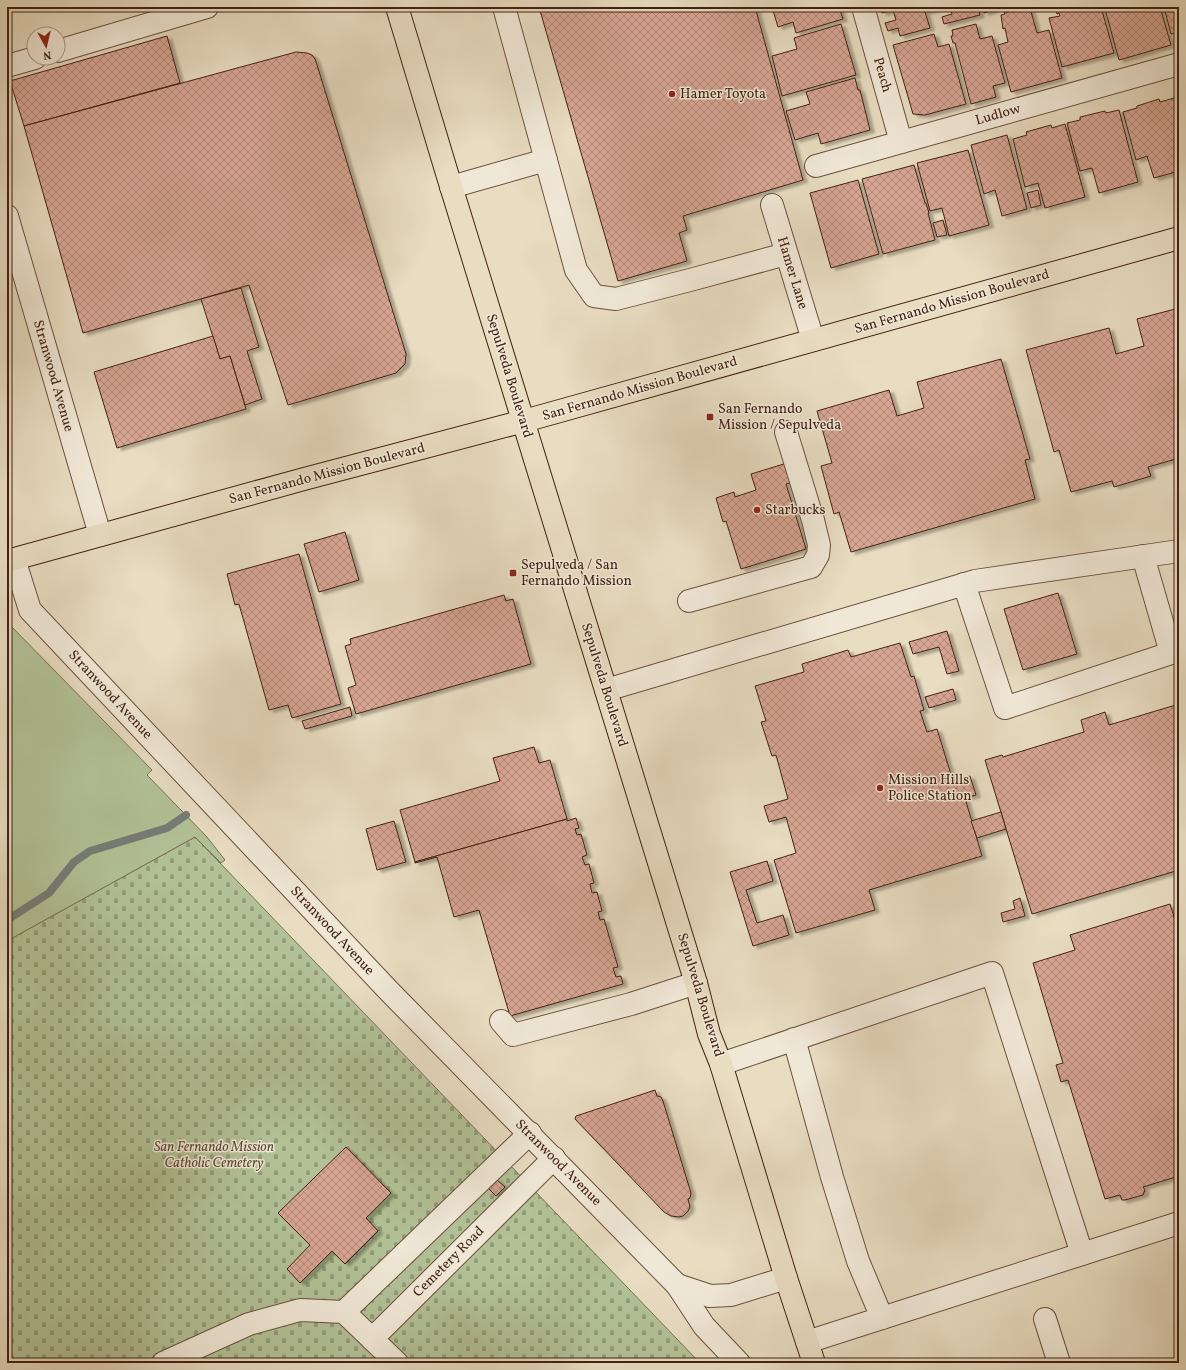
<svg xmlns="http://www.w3.org/2000/svg" width="1186" height="1370" font-family="Vollkorn,serif">
<style>
.cemetery{fill:url(#cemetery-stones);stroke:#7a7154}
.garden{fill:#b2c196;stroke:#7a7154}
.lines{fill:none;stroke-linecap:round;stroke-linejoin:round}
.stream{stroke:#777c78;stroke-width:8}
.building{fill:url(#building-cross-hatch);stroke:#422113;filter:url(#shadow)}
.minor-casing{stroke:#6c503e;stroke-width:24}
.major-casing{stroke:#422113;stroke-width:24}
.minor{stroke:#f0e8d7;stroke-width:22}
.major{stroke:#e8dcc1;stroke-width:22}
.poi-dot{fill:#8f2418;stroke:#f0e8d7;stroke-width:1.5}
.labels{text-anchor:middle;dominant-baseline:central;stroke-width:3;stroke-linejoin:round;paint-order:stroke}
.street-label{font-size:14px;fill:#422113;stroke:#f0e8d7}
.poi-label{font-size:14px;fill:#422113;stroke:#f0e8d7;text-anchor:start}
.park-label{font-size:14px;font-style:italic;fill:#5e4934;stroke:#f0e8d7}
</style>
<defs>
<pattern id="cemetery-stones" width="16" height="16" patternUnits="userSpaceOnUse"><rect width="16" height="16" fill="#b2c196"/><path d="M2 7V4a2 2 0 0 1 4 0v3zM10 15v-3a2 2 0 0 1 4 0v3z" fill="#929c79"/></pattern>
<pattern id="building-cross-hatch" width="8" height="8" patternUnits="userSpaceOnUse"><rect width="8" height="8" fill="#d7a593"/><path d="M0 0l8 8M0 8l8-8" fill="none" stroke="#b08677"/></pattern>
<filter id="shadow"><feDropShadow dx="4.5" dy="2.5" stdDeviation="1" flood-color="#0004"/></filter>
</defs>
<rect width="100%" height="100%" fill="#e8dcc1"/>
<filter id="stains"><feTurbulence type="fractalNoise" baseFrequency=".005" numOctaves="4"/><feColorMatrix values="0 0 0 0 .2 0 0 0 0 .09 0 0 0 0 .02 0 0 0 .5 -.17"/></filter>
<radialGradient id="worn" r=".72"><stop offset=".6" stop-color="#630" stop-opacity="0"/><stop offset="1" stop-color="#630" stop-opacity=".3"/></radialGradient>
<path class="cemetery" d="M 195,837 L 700,1363 L 7,1363 L 7,941 Z"/>
<path class="garden" d="M 7,622 L 152,770 L 147,775 L 207,837 L 225,860 L 221,863 L 195,837 L 7,941 Z"/>
<g class="lines">
<path class="stream" d="M 7,920 L 49,893 L 74,862 L 90,851 L 167,828 L 186,815"/>
</g>
<g class="building">
<path d="M 539,7 L 755,7 L 803,180 L 683,216 L 687,230 L 679,233 L 687,261 L 618,281 Z"/>
<path d="M 772,7 L 839,7 L 843,19 L 796,33 L 793,22 L 778,27 Z"/>
<path d="M 880,7 L 935,7 L 936,9 L 925,12 L 930,28 L 900,36 L 898,28 L 888,31 L 885,23 L 896,20 L 893,10 L 882,13 Z"/>
<path d="M 950,7 L 978,7 L 980,15 L 944,24 L 942,17 L 952,14 Z"/>
<path d="M 983,7 L 994,7 L 994,10 L 984,13 Z"/>
<path d="M 1055,7 L 1101,7 L 1114,53 L 1062,67 L 1049,18 L 1060,16 L 1059,13 L 1057,14 Z"/>
<path d="M 1113,7 L 1160,7 L 1171,45 L 1119,60 L 1105,9 Z"/>
<path d="M 1164,7 L 1179,7 L 1179,32 L 1171,34 Z"/>
<path d="M 1030,8 L 1037,33 L 1049,30 L 1062,78 L 1011,92 L 998,45 L 1008,42 L 1005,28 L 1003,29 L 1001,15 L 1005,14 L 1004,13 L 1012,11 L 1013,12 Z"/>
<path d="M 841,24 L 856,75 L 782,96 L 772,56 L 797,49 L 794,38 Z"/>
<path d="M 976,24 L 980,39 L 992,36 L 1005,83 L 993,86 L 996,97 L 971,104 L 955,43 L 953,43 L 951,36 L 953,36 L 952,30 Z"/>
<path d="M 934,34 L 938,47 L 949,44 L 966,104 L 925,115 L 913,114 L 893,45 Z"/>
<path d="M 167,36 L 180,83 L 24,126 L 10,81 Z"/>
<path d="M 296,52 L 307,53 L 312,55 L 315,59 L 318,68 L 406,354 L 405,364 L 396,373 L 288,405 L 249,285 L 83,333 L 24,126 Z"/>
<path d="M 855,78 L 858,90 L 860,90 L 870,130 L 821,144 L 818,133 L 795,140 L 786,111 L 810,104 L 806,92 Z"/>
<path d="M 1174,98 L 1179,117 L 1179,171 L 1154,178 L 1147,156 L 1136,160 L 1123,112 L 1137,108 L 1137,106 L 1159,99 L 1160,102 Z"/>
<path d="M 1119,110 L 1138,182 L 1099,193 L 1092,168 L 1080,171 L 1067,123 L 1080,120 L 1080,117 L 1105,111 L 1106,113 Z"/>
<path d="M 1065,124 L 1085,197 L 1045,208 L 1038,183 L 1025,187 L 1013,139 L 1027,135 L 1026,132 L 1051,125 L 1052,128 Z"/>
<path d="M 1007,135 L 1027,209 L 1002,216 L 995,190 L 984,194 L 971,145 Z"/>
<path d="M 968,150 L 989,225 L 949,236 L 942,208 L 930,211 L 917,163 Z"/>
<path d="M 914,165 L 925,203 L 926,203 L 929,213 L 928,213 L 935,240 L 883,254 L 862,179 Z"/>
<path d="M 858,180 L 879,254 L 831,268 L 810,193 Z"/>
<path d="M 1038,190 L 1041,205 L 1031,208 L 1027,193 Z"/>
<path d="M 943,220 L 947,235 L 937,237 L 933,223 Z"/>
<path d="M 241,288 L 259,347 L 247,351 L 262,399 L 245,405 L 230,356 L 220,359 L 201,299 Z"/>
<path d="M 1179,308 L 1179,468 L 1176,459 L 1148,467 L 1151,476 L 1114,487 L 1112,481 L 1071,492 L 1059,450 L 1054,452 L 1026,350 L 1109,328 L 1116,354 L 1144,346 L 1137,319 Z"/>
<path d="M 213,336 L 220,359 L 230,356 L 246,409 L 117,448 L 94,372 Z"/>
<path d="M 1001,359 L 1030,459 L 1025,460 L 1035,499 L 851,552 L 839,512 L 834,514 L 821,466 L 832,463 L 817,411 L 889,390 L 897,416 L 924,408 L 917,382 Z"/>
<path d="M 787,463 L 793,482 L 786,484 L 806,549 L 741,569 L 726,521 L 723,522 L 716,498 L 734,492 L 735,497 L 756,490 L 751,474 Z"/>
<path d="M 345,532 L 359,580 L 319,592 L 304,544 Z"/>
<path d="M 299,554 L 341,704 L 292,718 L 288,705 L 269,710 L 239,604 L 235,605 L 227,574 Z"/>
<path d="M 1179,568 L 1179,586 L 1174,570 Z"/>
<path d="M 1058,593 L 1077,654 L 1023,670 L 1004,609 Z"/>
<path d="M 504,595 L 506,601 L 513,599 L 531,664 L 356,714 L 348,688 L 356,685 L 345,646 L 351,644 L 350,639 Z"/>
<path d="M 947,631 L 959,671 L 947,674 L 939,647 L 913,654 L 909,642 Z"/>
<path d="M 900,643 L 911,677 L 914,676 L 924,710 L 920,711 L 927,732 L 937,729 L 953,781 L 970,776 L 976,795 L 965,798 L 982,856 L 869,890 L 875,910 L 796,933 L 774,860 L 796,853 L 786,817 L 769,822 L 764,806 L 788,799 L 776,755 L 772,756 L 761,722 L 766,721 L 755,686 L 804,672 L 802,664 L 848,650 L 851,657 Z"/>
<path d="M 953,689 L 956,700 L 929,708 L 925,697 Z"/>
<path d="M 1179,704 L 1179,870 L 1032,914 L 985,760 L 1002,755 L 1003,757 L 1084,732 L 1081,720 L 1105,712 L 1109,725 Z"/>
<path d="M 350,707 L 352,716 L 305,729 L 302,721 Z"/>
<path d="M 534,747 L 539,763 L 550,760 L 567,819 L 415,862 L 400,810 L 500,781 L 493,758 Z"/>
<path d="M 1001,812 L 1006,829 L 977,838 L 971,821 Z"/>
<path d="M 576,818 L 579,828 L 575,829 L 577,835 L 581,834 L 587,855 L 582,857 L 585,865 L 589,864 L 594,883 L 590,884 L 592,893 L 597,892 L 602,911 L 598,912 L 600,920 L 604,919 L 618,967 L 613,968 L 616,977 L 621,976 L 623,984 L 510,1016 L 479,910 L 454,917 L 437,857 L 415,863 L 415,862 L 567,819 L 567,821 Z"/>
<path d="M 394,821 L 406,862 L 377,870 L 366,829 Z"/>
<path d="M 767,861 L 773,881 L 746,890 L 757,923 L 783,915 L 789,935 L 753,946 L 730,872 Z"/>
<path d="M 1020,898 L 1025,916 L 1003,922 L 1001,913 L 1015,909 L 1013,901 Z"/>
<path d="M 1170,904 L 1179,933 L 1179,1176 L 1143,1187 L 1145,1190 L 1143,1195 L 1125,1200 L 1122,1200 L 1120,1195 L 1105,1199 L 1068,1080 L 1061,1082 L 1056,1065 L 1063,1063 L 1033,963 L 1075,950 L 1070,935 Z"/>
<path d="M 655,1090 L 657,1096 L 661,1097 L 663,1101 L 691,1193 L 690,1198 L 688,1199 L 690,1207 L 688,1211 L 683,1216 L 679,1217 L 671,1216 L 664,1212 L 575,1119 L 576,1116 Z"/>
<path d="M 346,1147 L 391,1193 L 366,1218 L 378,1231 L 345,1264 L 332,1251 L 300,1283 L 287,1269 L 310,1245 L 278,1213 Z"/>
<path d="M 496,1179 L 505,1187 L 496,1196 L 488,1188 Z"/>
</g>
<g class="lines">
<g class="minor-casing">
<g id="minor">
<path d="M 504,7 L 576,270 L 594,296 L 616,299 L 690,280 L 786,254"/>
<path d="M 863,7 L 901,142"/>
<path d="M 58,51 L 207,7"/>
<path d="M 7,66 L 35,58"/>
<path d="M 816,166 L 1179,64"/>
<path d="M 451,187 L 546,160"/>
<path d="M 772,205 L 813,340"/>
<path d="M 7,216 L 100,535"/>
<path d="M 14,559 L 30,610 L 388,990 L 677,1285 L 704,1326 L 739,1363"/>
<path d="M 964,584 L 1005,708 L 1171,653 L 1143,556"/>
<path d="M 689,601 L 811,567 L 818,555 L 819,545 L 813,520 L 786,432"/>
<path d="M 606,690 L 975,581 L 1179,551"/>
<path d="M 501,1021 L 513,1035 L 631,1004 L 696,983"/>
<path d="M 794,1039 L 832,1177 L 858,1261 L 882,1318"/>
<path d="M 721,1064 L 992,973 L 1082,1254"/>
<path d="M 677,1285 L 710,1296 L 731,1295 L 786,1278"/>
<path d="M 344,1312 L 530,1133"/>
<path d="M 1045,1319 L 1059,1363"/>
<path d="M 372,1339 L 554,1158"/>
<path d="M 807,1342 L 1179,1223"/>
<path d="M 163,1363 L 249,1324 L 300,1310 L 344,1312 L 397,1363"/>
</g>
</g>
<g class="major-casing">
<g id="major">
<path d="M 397,7 L 446,170 L 696,983 L 709,1034 L 721,1064 L 786,1278 L 814,1363"/>
<path d="M 7,561 L 304,479 L 524,421 L 1179,238"/>
</g>
</g>
<use href="#minor" class="minor"/>
<use href="#major" class="major"/>
</g>
<g class="poi-dot">
<circle cx="672" cy="94" r="4"/>
<rect x="706" y="413" width="8" height="8" rx="2"/>
<circle cx="757" cy="510" r="4"/>
<rect x="509" y="569" width="8" height="8" rx="2"/>
<circle cx="880" cy="788" r="4"/>
</g>
<g class="labels">
<g class="street-label">
<text transform="translate(882 75) rotate(74)">Peach</text>
<text transform="translate(998 115) rotate(-16)">Ludlow</text>
<text transform="translate(792 273) rotate(73)">Hamer Lane</text>
<text transform="translate(952 302) rotate(-16)">San Fernando Mission Boulevard</text>
<text transform="translate(53 376) rotate(74)">Stranwood Avenue</text>
<text transform="translate(509 376) rotate(73)">Sepulveda Boulevard</text>
<text transform="translate(640 389) rotate(-16)">San Fernando Mission Boulevard</text>
<text transform="translate(327 474) rotate(-15)">San Fernando Mission Boulevard</text>
<text transform="translate(604 685) rotate(73)">Sepulveda Boulevard</text>
<text transform="translate(110 695) rotate(47)">Stranwood Avenue</text>
<text transform="translate(332 931) rotate(47)">Stranwood Avenue</text>
<text transform="translate(700 995) rotate(73)">Sepulveda Boulevard</text>
<text transform="translate(558 1163) rotate(45)">Stranwood Avenue</text>
<text transform="translate(449 1262) rotate(-45)">Cemetery Road</text>
</g>
<g class="poi-label">
<text x="680" y="94">Hamer Toyota</text>
<text x="718" y="409">San Fernando<tspan x="718" dy="16">Mission / Sepulveda</tspan></text>
<text x="765" y="510">Starbucks</text>
<text x="521" y="565">Sepulveda / San<tspan x="521" dy="16">Fernando Mission</tspan></text>
<text x="888" y="780">Mission Hills<tspan x="888" dy="16">Police Station</tspan></text>
</g>
<g class="park-label">
<text x="214" y="1147">San Fernando Mission<tspan x="214" dy="16">Catholic Cemetery</tspan></text>
</g>
</g>
<rect width="1186" height="1370" fill="none" stroke="#e8dcc1" stroke-width="24"/>
<rect x="8" y="8" width="1170" height="1354" fill="none" stroke="#422113" stroke-width="2"/>
<rect x="12" y="12" width="1162" height="1346" fill="none" stroke="#422113"/>
<g transform="translate(46 46) rotate(172)"><circle r="19" fill="#f0e8d7" stroke="#aa9889"/>
<path d="M0-3L7 15L0 10L-7 15Z" fill="#8f2418"/>
<text y="-6" font-size="11" font-weight="bold" text-anchor="middle" fill="#422113">N</text>
</g>
<rect width="100%" height="100%" filter="url(#stains)"/>
<rect width="100%" height="100%" fill="url(#worn)"/>
</svg>
